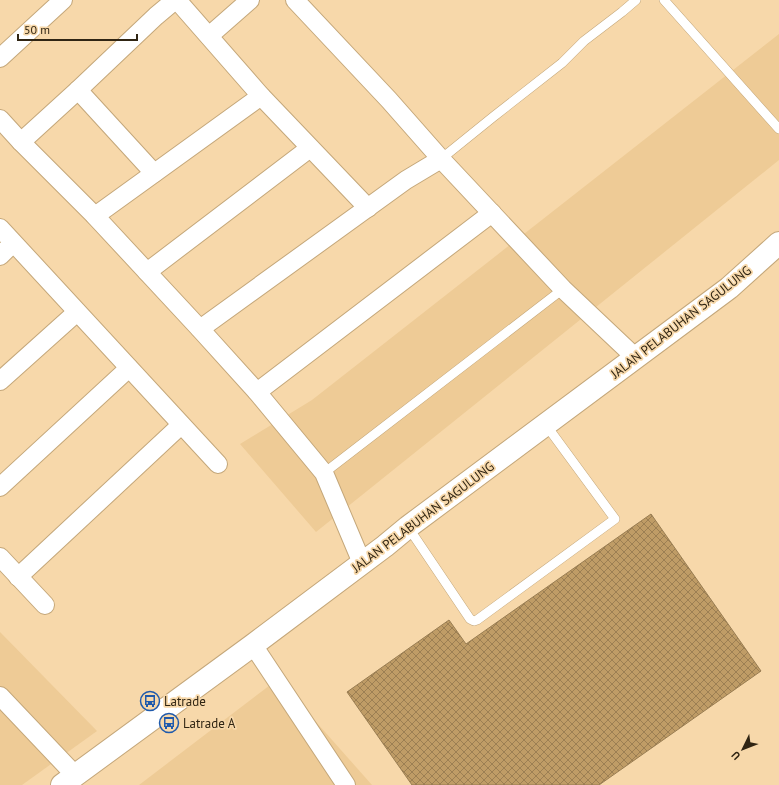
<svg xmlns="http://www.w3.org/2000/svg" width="779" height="785" font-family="'PT Sans',sans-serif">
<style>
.built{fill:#eecb96}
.building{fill:url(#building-cross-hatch);stroke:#997d52}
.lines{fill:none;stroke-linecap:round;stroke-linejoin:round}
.service-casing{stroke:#c4a77a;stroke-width:10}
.minor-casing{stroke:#c4a77a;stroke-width:20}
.tertiary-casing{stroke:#c4a77a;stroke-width:24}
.service{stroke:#fff;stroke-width:9}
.minor{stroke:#fff;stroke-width:18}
.tertiary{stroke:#fff;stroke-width:22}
.labels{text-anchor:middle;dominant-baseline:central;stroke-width:3.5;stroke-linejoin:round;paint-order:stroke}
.street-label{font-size:13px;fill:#302513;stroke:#f7d8aa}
.poi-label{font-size:13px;fill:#302513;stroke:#f7d8aa;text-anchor:start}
</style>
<defs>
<pattern id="building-cross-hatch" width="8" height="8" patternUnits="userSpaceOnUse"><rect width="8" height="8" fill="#bf9c66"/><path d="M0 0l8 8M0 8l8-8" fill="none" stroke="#9c7f53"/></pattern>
</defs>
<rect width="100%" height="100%" fill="#f7d8aa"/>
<g class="built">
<path d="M 779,34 L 779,160 L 316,532 L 240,444 L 312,400 Z"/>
<path d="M 0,632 L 97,731 L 22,785 L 0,785 Z"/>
<path d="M 278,679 L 372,785 L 139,785 Z"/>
</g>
<path class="building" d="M 651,514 L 761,671 L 599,785 L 412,785 L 347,692 L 449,620 L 466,644 Z"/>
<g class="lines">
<g class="service-casing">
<g id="service">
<path d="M 664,0 L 779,129"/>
<path d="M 441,159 L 493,117 L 562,63 L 584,41 L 622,12 L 636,0"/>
<path d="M 324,473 L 563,289"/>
<path d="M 408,527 L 470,619 L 474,621 L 477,620 L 615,519 L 546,425"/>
</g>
</g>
<g class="minor-casing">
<g id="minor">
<path d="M 175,0 L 156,16 L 78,90 L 21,142 L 95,216 L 200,329 L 257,392 L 324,473 L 362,563"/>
<path d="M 177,0 L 261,96 L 368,208"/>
<path d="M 295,0 L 389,100 L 441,159 L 563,289 L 636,358"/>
<path d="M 209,36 L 250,0"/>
<path d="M 0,58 L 63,0"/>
<path d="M 78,90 L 154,173"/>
<path d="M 0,119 L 21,142"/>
<path d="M 95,216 L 261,96"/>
<path d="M 0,228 L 218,464"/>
<path d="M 0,256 L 13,243"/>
<path d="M 147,272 L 310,148"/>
<path d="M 200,329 L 406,180 L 441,159"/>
<path d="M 0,381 L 77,312"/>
<path d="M 257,392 L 492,213"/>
<path d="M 0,487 L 129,368"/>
<path d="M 0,557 L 45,605"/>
<path d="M 18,577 L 181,425"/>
<path d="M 253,645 L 346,785"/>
<path d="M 0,696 L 75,775"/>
</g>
</g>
<g class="tertiary-casing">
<path id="tertiary" d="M 62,785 L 253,645 L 385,546 L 408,527 L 729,288 L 779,243"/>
</g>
<use href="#service" class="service"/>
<use href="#minor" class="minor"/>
<use href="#tertiary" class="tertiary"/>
</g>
<defs>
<g id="bus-ring" transform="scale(1)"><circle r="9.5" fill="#f7d8aa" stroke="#1f5aac" stroke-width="1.5"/><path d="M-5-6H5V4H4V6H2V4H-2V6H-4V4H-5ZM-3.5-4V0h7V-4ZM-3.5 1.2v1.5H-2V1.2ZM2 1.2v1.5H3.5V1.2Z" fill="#1f5aac"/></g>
</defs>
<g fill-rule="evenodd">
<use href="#bus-ring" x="150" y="701"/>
<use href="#bus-ring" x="169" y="723"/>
</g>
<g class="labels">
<g class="street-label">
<text transform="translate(681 322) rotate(-38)">JALAN PELABUHAN SAGULUNG</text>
<text transform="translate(423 517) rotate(-37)">JALAN PELABUHAN SAGULUNG</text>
</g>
<g class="poi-label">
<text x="164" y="701">Latrade</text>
<text x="183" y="723">Latrade A</text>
</g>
</g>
<g transform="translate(743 749) rotate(227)" stroke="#f7d8aa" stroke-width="3" paint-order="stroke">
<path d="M0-3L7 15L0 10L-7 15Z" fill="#302513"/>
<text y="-6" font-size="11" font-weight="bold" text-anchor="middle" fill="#302513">U</text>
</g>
<path d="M18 34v6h119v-6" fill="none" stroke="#302513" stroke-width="2"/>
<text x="24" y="34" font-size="12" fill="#302513" stroke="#f7d8aa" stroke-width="3" paint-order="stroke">50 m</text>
</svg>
